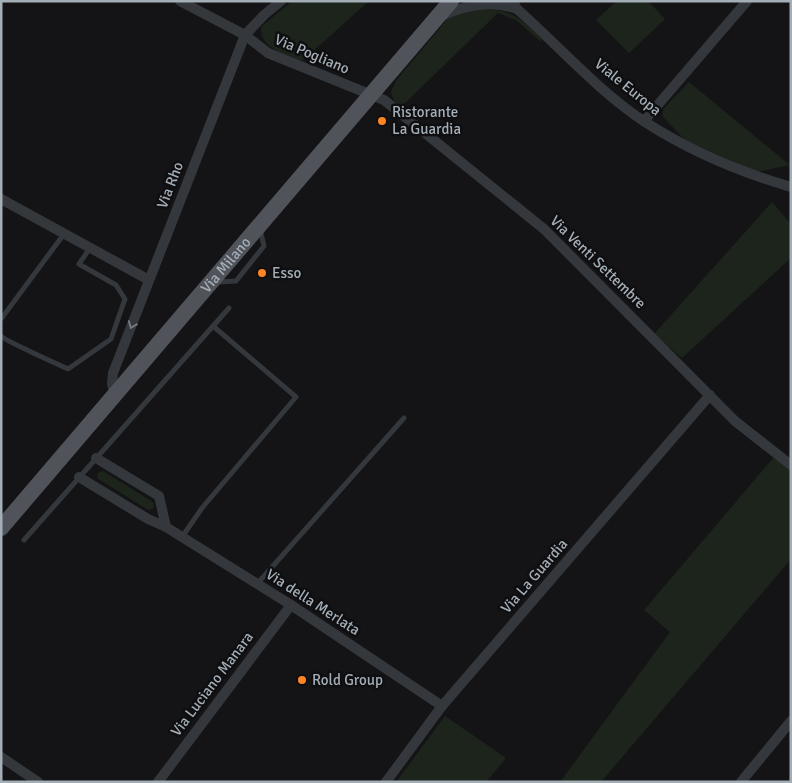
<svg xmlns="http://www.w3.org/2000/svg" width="792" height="783" font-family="Signika,sans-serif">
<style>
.green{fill:#1c241c}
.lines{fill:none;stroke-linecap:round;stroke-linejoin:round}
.service{stroke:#34373b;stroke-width:5}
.minor{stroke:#34373b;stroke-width:10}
.primary{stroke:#50545a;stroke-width:16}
.oneway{stroke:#72787f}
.poi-dot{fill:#fd8524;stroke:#0f0f11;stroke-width:2}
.labels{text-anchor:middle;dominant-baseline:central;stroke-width:5;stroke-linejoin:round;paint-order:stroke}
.street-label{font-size:15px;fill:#a4aeb7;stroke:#0f0f11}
.poi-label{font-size:15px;fill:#a4aeb7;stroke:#0f0f11;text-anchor:start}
</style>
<rect width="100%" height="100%" fill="#141416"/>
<g class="green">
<path d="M 292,1 L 369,1 L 302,61 C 286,55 259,48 261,27 Z"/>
<path d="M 617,1 L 648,1 L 665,19 L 629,53 L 596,20 Z"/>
<path d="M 468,8 C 509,10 511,10 541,38 L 541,42 L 516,20 L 498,13 L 401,107 L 394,101 L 391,93 L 395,82 L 449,17 Z"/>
<path d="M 689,82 L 790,165 L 757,172 L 686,141 L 663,117 L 663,109 Z"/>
<path d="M 772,202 L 791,224 L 791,258 L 682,358 L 654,334 Z"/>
<path d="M 774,457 L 791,467 L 791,559 L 601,782 L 560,782 L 670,632 L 644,610 Z"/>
<path d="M 103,471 L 153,502 L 154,508 L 148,510 L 97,478 L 98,473 Z"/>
<path d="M 445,716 L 506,758 L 486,782 L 396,782 Z"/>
</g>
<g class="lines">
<g class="service">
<path d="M 217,282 L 236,281 L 264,246 L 260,229"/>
<path d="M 1,319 L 64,234"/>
<path d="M 1,336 C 5,341 58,364 68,369 L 111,339 L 125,299 L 116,285 L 79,264 L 90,248"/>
<path d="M 182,537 L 202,508 L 296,397 L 213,326"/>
<path d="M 24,540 L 229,308"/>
<path d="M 257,584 L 404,418"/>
</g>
<g class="minor">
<path d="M 180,1 L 245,35 L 268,53 L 384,100 L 544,229 L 735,421 L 791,465"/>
<path d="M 513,1 L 517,9 C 559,46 598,91 645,122 C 690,151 740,172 791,187"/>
<path d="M 442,16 C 467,4 491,0 517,9"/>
<path d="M 644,121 L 747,1"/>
<path d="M 1,199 L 149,280"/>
<path d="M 115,394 L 112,384 L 113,373 L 245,35 L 264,15 L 281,1"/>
<path d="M 96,458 L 159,496 L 166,527"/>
<path d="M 79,477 L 148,519 L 166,527 L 291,605 L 442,706"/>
<path d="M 1,757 L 38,782"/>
<path d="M 158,782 L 291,605"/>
<path d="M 386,782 L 442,706 L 710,395"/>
<path d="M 741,782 L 791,721"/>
</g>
<path class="primary" id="s1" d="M 1,528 L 451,1"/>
</g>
<defs><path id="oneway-chevron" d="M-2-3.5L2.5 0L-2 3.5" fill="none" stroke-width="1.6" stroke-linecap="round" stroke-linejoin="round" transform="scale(1.25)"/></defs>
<use class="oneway" href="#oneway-chevron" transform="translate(132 325) rotate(111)"/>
<g class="poi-dot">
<circle cx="382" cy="121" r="5"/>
<circle cx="262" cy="273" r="5"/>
<circle cx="302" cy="680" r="5"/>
</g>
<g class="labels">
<g class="street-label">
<text transform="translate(312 54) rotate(23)">Via Pogliano</text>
<text transform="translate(628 87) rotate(39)">Viale Europa</text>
<text transform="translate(170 185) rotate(-69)">Via Rho</text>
<text transform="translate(598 262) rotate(44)">Via Venti Settembre</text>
<text stroke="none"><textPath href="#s1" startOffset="346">Via Milano</textPath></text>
<text transform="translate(534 576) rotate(-49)">Via La Guardia</text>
<text transform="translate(313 602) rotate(33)">Via della Merlata</text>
<text transform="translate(212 684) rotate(-53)">Via Luciano Manara</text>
</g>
<g class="poi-label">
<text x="392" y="112">Ristorante<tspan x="392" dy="17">La Guardia</tspan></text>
<text x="272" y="273">Esso</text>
<text x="312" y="680">Rold Group</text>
</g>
</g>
<rect width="792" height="783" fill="none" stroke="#a4aeb7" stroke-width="5"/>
</svg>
